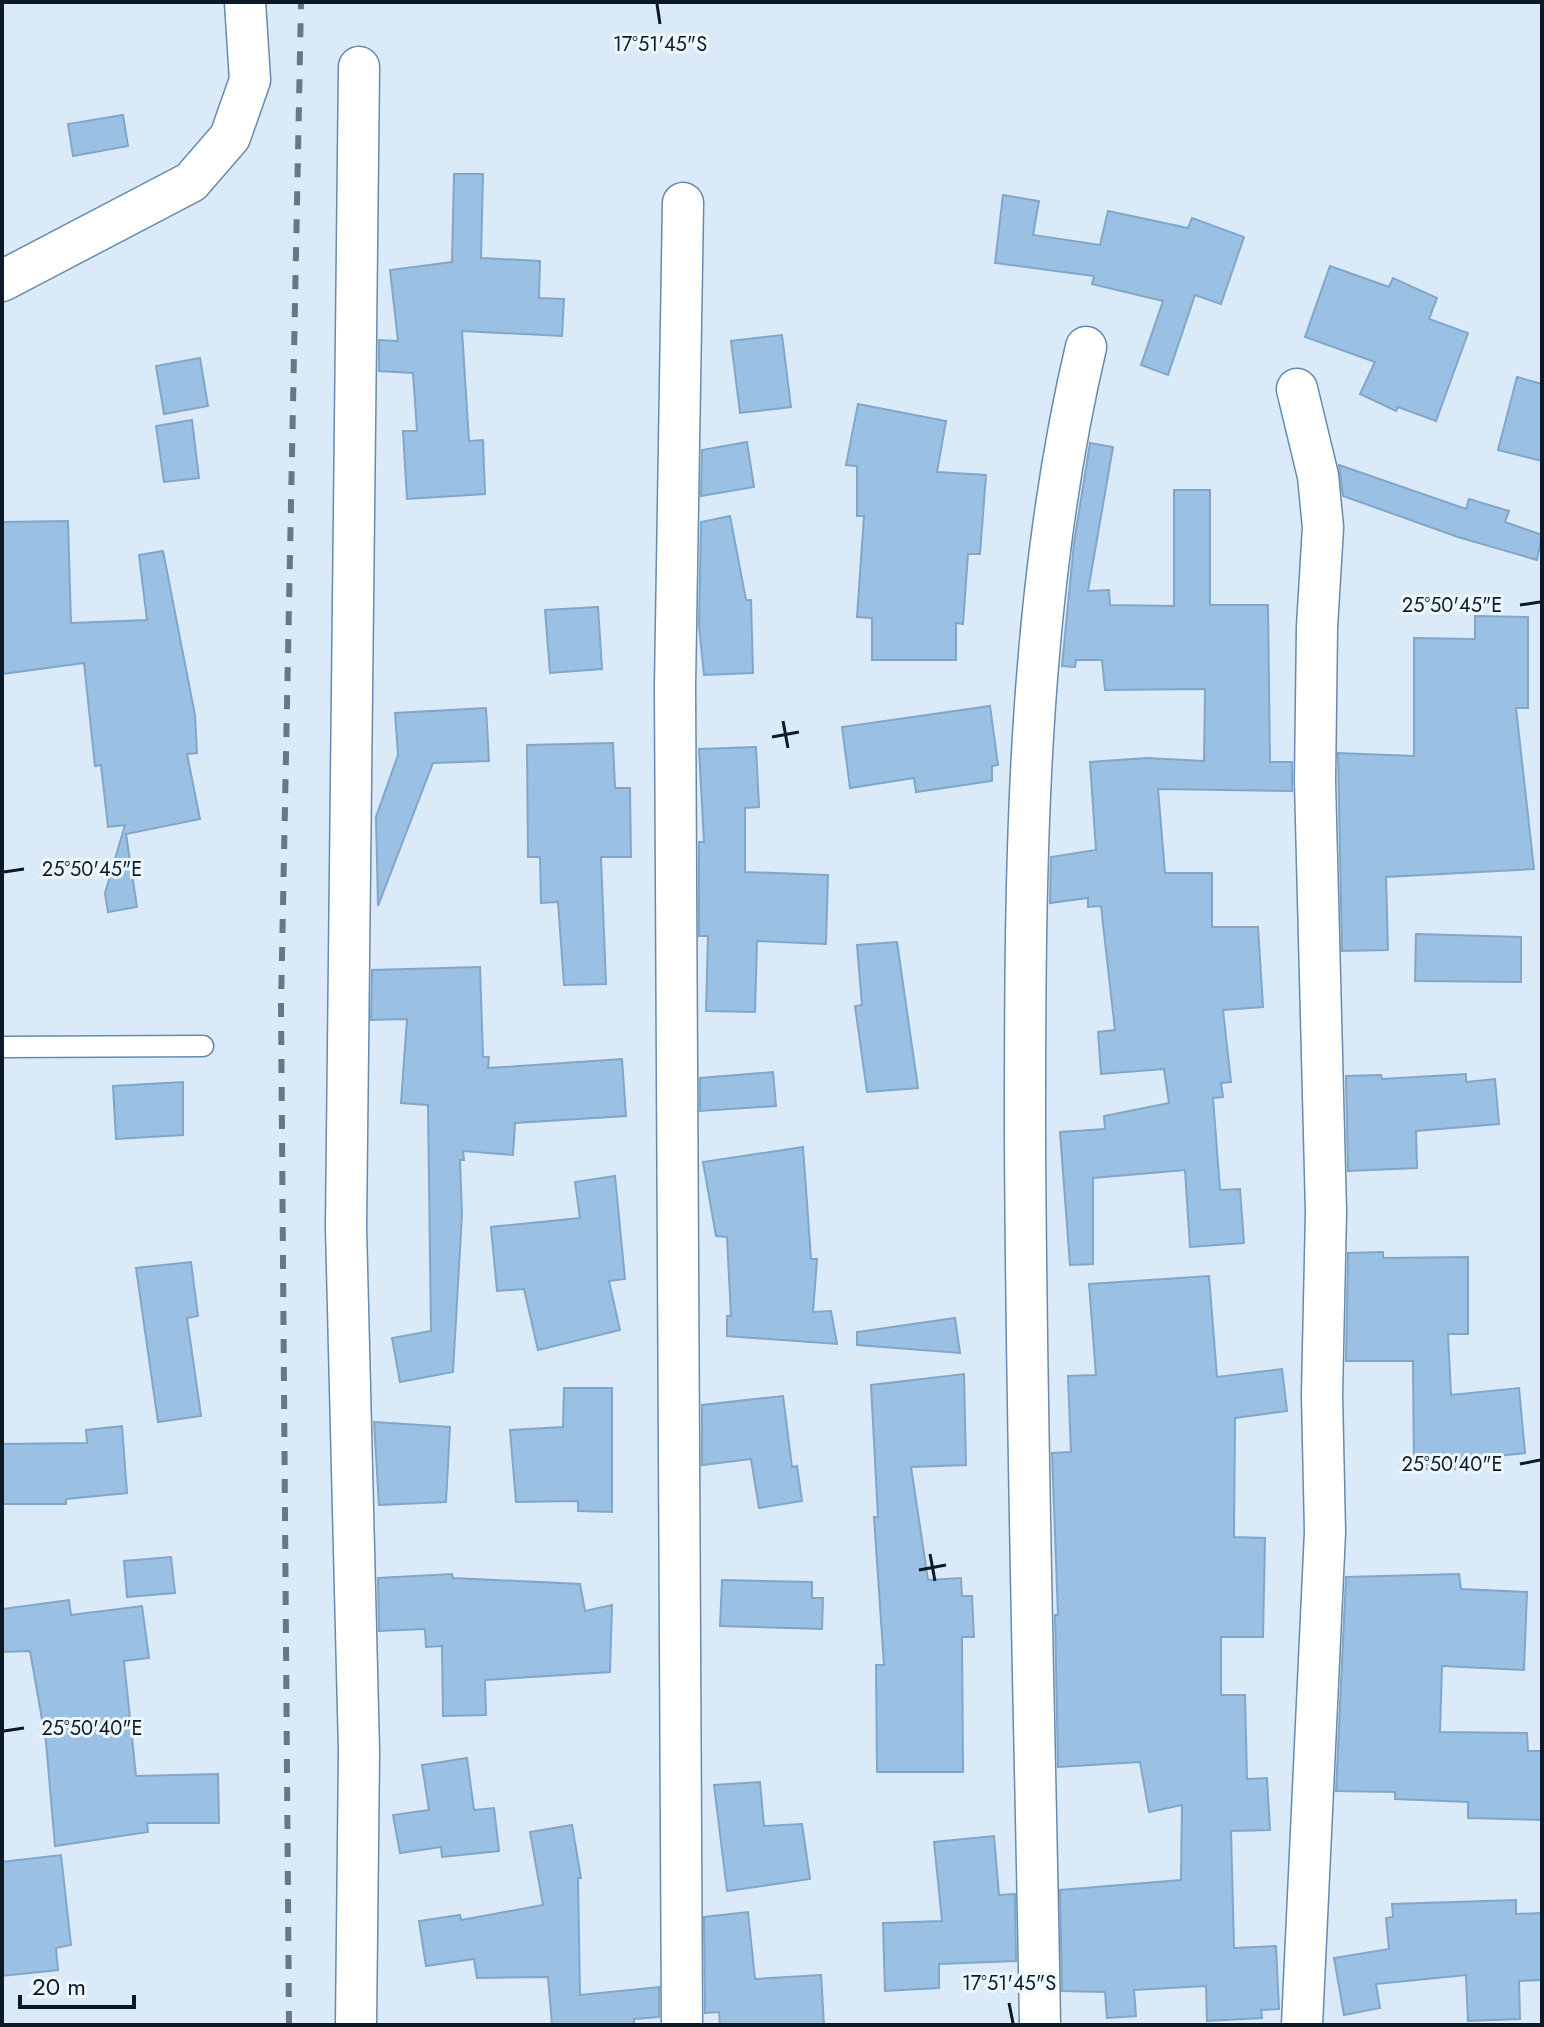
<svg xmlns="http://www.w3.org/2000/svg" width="1544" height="2027" font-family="Jost,sans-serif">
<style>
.building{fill:#9ac0e4;stroke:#81a6c9;stroke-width:2}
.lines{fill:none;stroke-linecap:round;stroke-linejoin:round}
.service-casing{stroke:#668bac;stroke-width:23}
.minor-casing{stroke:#668bac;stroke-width:43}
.service{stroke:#fff;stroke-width:20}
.minor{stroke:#fff;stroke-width:40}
.rail{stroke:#687784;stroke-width:6;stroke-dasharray:14 14;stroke-linecap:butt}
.ticks{fill:none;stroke:#0b1a26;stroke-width:3}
.ticks-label{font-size:20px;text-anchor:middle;fill:#0b1a26;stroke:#eef6fd;stroke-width:6;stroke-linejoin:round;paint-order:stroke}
</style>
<rect width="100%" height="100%" fill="#daeaf8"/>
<g class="building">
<path d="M 123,115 L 128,146 L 73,156 L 68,124 Z"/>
<path d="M 454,174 L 483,174 L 481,258 L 540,261 L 539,298 L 564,299 L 562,336 L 462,331 L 469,441 L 483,440 L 485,494 L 407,499 L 403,431 L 417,431 L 413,373 L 379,371 L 379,340 L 398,341 L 390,270 L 452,262 Z"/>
<path d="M 1003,195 L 1039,201 L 1033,235 L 1100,245 L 1108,211 L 1188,228 L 1192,218 L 1244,237 L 1221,304 L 1195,295 L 1168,375 L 1141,365 L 1163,301 L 1092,284 L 1094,276 L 995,263 Z"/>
<path d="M 1330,266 L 1389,287 L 1393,278 L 1437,298 L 1429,319 L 1468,333 L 1436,421 L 1398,407 L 1396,411 L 1360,394 L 1375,362 L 1305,337 Z"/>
<path d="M 782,335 L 791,407 L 740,413 L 731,341 Z"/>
<path d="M 200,358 L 208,406 L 164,414 L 156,366 Z"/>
<path d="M 1517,377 L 1542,384 L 1542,461 L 1498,450 Z"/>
<path d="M 858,404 L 946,421 L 937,472 L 986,475 L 980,554 L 968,554 L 963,624 L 956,623 L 956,660 L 872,660 L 872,618 L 857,617 L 864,516 L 857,516 L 857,466 L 846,465 Z"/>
<path d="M 192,420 L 199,478 L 164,482 L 156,426 Z"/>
<path d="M 747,442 L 754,487 L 701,496 L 702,450 Z"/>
<path d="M 1090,443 L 1113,447 L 1088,591 L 1109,590 L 1110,605 L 1174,606 L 1174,490 L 1210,490 L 1210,605 L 1268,605 L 1270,762 L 1292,762 L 1292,791 L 1158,789 L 1165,873 L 1212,873 L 1212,927 L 1258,927 L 1263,1007 L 1223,1010 L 1231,1082 L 1221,1083 L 1223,1097 L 1213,1098 L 1220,1190 L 1240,1189 L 1244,1243 L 1190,1247 L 1185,1170 L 1093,1178 L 1093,1264 L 1070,1265 L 1060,1132 L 1105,1129 L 1104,1116 L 1169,1103 L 1164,1069 L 1101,1074 L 1098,1032 L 1115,1030 L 1101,906 L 1088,907 L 1088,898 L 1050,903 L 1051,857 L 1096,850 L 1090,762 L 1147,758 L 1204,761 L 1205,689 L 1105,690 L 1102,660 L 1076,660 L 1075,667 L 1062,666 L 1074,543 Z"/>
<path d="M 1339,465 L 1466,509 L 1469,499 L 1509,511 L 1505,522 L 1542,535 L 1537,560 L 1458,537 L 1343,496 Z"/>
<path d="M 730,516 L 746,600 L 751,600 L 753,673 L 704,675 L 699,625 L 701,522 Z"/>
<path d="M 68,521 L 71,623 L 147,620 L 139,555 L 163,551 L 195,715 L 197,753 L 187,754 L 200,819 L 126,834 L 137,907 L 108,912 L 105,893 L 125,825 L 108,827 L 101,765 L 95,766 L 84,663 L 2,674 L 2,522 Z"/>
<path d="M 598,607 L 602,669 L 550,673 L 545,610 Z"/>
<path d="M 1475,616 L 1528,617 L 1528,708 L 1516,708 L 1534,869 L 1386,877 L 1388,950 L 1342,951 L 1338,753 L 1414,756 L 1414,638 L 1475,639 Z"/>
<path d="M 990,706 L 998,765 L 992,766 L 992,781 L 916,792 L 914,778 L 850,788 L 842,727 Z"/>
<path d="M 486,708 L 489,761 L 433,763 L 378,906 L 376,817 L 398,755 L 395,713 Z"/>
<path d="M 613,743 L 615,788 L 630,788 L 631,857 L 601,857 L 606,984 L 564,985 L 558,902 L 541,903 L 540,857 L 528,857 L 527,745 Z"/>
<path d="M 756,747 L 759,807 L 745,808 L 745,872 L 828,875 L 826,944 L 757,941 L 755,1012 L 706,1011 L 708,936 L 699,936 L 699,842 L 704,842 L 699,749 Z"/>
<path d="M 1416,934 L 1521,937 L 1521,982 L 1415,981 Z"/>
<path d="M 897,942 L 918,1088 L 867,1092 L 855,1006 L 862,1005 L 857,945 Z"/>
<path d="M 480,967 L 483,1057 L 489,1057 L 488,1068 L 622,1059 L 626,1116 L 515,1123 L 513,1155 L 463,1151 L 464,1160 L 460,1160 L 462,1214 L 453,1372 L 400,1382 L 392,1338 L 431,1331 L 428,1105 L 401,1103 L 407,1019 L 371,1020 L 372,970 Z"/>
<path d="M 773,1072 L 776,1106 L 700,1111 L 700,1078 Z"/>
<path d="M 1466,1074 L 1466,1082 L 1495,1079 L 1499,1124 L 1416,1131 L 1417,1168 L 1348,1171 L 1346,1076 L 1381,1075 L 1382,1079 Z"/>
<path d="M 183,1082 L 183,1135 L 116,1139 L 113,1086 Z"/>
<path d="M 803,1147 L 811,1259 L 817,1259 L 813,1312 L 831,1311 L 837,1344 L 727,1336 L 727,1316 L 731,1316 L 727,1237 L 716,1236 L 703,1162 Z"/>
<path d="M 615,1176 L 625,1279 L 609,1281 L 620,1330 L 538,1350 L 524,1289 L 497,1291 L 491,1227 L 580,1218 L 575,1182 Z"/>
<path d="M 1383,1252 L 1383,1258 L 1468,1257 L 1468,1334 L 1448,1334 L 1451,1395 L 1519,1388 L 1525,1453 L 1460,1460 L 1460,1469 L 1414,1469 L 1413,1361 L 1346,1361 L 1348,1253 Z"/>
<path d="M 191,1262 L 198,1316 L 187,1318 L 201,1416 L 158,1422 L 136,1268 Z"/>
<path d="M 1209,1276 L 1217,1377 L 1282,1369 L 1287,1411 L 1235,1418 L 1234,1537 L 1265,1538 L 1263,1637 L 1221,1637 L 1221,1695 L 1245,1695 L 1247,1779 L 1267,1778 L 1270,1830 L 1231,1831 L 1234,1948 L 1276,1946 L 1279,2009 L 1261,2010 L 1262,2018 L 1207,2021 L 1206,1986 L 1134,1990 L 1136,2016 L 1107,2018 L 1105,1992 L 1062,1991 L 1060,1890 L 1181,1880 L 1182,1805 L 1149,1812 L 1140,1762 L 1058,1767 L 1055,1615 L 1058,1615 L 1052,1453 L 1071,1452 L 1068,1376 L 1096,1375 L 1089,1284 Z"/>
<path d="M 955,1318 L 960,1353 L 857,1345 L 857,1332 Z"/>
<path d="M 964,1374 L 966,1465 L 911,1467 L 928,1580 L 961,1578 L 962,1596 L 972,1596 L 974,1637 L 962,1637 L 963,1772 L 877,1772 L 876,1665 L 884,1665 L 874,1517 L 878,1517 L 871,1385 Z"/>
<path d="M 564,1388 L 612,1388 L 612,1512 L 578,1511 L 578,1501 L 516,1502 L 510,1430 L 563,1427 Z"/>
<path d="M 783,1396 L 792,1467 L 797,1466 L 802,1501 L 759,1508 L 751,1459 L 702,1465 L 702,1405 Z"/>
<path d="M 374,1422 L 450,1427 L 446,1502 L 379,1505 Z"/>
<path d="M 122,1426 L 127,1493 L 66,1499 L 66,1504 L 2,1504 L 2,1444 L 87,1443 L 86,1430 Z"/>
<path d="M 171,1557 L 175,1593 L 127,1597 L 124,1561 Z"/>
<path d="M 452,1574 L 453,1578 L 580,1584 L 585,1611 L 612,1605 L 610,1672 L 485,1680 L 486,1715 L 443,1716 L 442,1646 L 426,1647 L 425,1629 L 379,1631 L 378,1578 Z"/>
<path d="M 1459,1574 L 1461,1589 L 1527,1592 L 1524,1670 L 1442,1666 L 1440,1732 L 1527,1733 L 1528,1751 L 1542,1751 L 1542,1820 L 1468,1818 L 1468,1802 L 1395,1799 L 1395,1792 L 1336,1791 L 1346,1577 Z"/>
<path d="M 722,1580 L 812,1582 L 812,1598 L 823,1598 L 822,1629 L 720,1626 Z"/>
<path d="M 69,1600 L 71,1615 L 142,1606 L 149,1658 L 124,1661 L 136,1776 L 218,1774 L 219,1823 L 147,1823 L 148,1832 L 55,1846 L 46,1742 L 30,1651 L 2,1652 L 2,1609 Z"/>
<path d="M 467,1758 L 474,1810 L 494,1808 L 499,1851 L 442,1857 L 441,1847 L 400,1853 L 393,1815 L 429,1810 L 422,1765 Z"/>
<path d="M 760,1782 L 764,1826 L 802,1824 L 810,1879 L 727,1891 L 714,1785 Z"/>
<path d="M 572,1825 L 581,1878 L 578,1878 L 580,1995 L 659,1987 L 659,2017 L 634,2019 L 634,2025 L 552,2025 L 548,1977 L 477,1978 L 474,1959 L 426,1966 L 419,1921 L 460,1915 L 461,1920 L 543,1905 L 530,1832 Z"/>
<path d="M 994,1836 L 999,1895 L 1015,1894 L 1016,1961 L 939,1964 L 939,1988 L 885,1991 L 883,1923 L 942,1921 L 934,1842 Z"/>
<path d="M 61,1855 L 71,1945 L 56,1948 L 58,1970 L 2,1976 L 2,1862 Z"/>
<path d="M 1516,1900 L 1516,1914 L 1542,1913 L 1542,1980 L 1519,1981 L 1520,2019 L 1468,2021 L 1466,1975 L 1376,1984 L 1380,2008 L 1344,2015 L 1334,1958 L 1389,1949 L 1386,1918 L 1393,1917 L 1392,1904 Z"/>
<path d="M 748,1912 L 755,1979 L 821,1975 L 824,2025 L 720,2025 L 719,2012 L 705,2013 L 704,1917 Z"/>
</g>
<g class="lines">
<g class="service-casing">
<path id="service" d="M 2,1047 L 203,1046"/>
</g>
<g class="minor-casing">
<g id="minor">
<path d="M 2,281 L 191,182 L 230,137 L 250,80 L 245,2"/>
<path d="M 1297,389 L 1318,476 L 1323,527 L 1317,627 L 1315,781 L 1326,1212 L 1322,1395 L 1325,1532 L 1302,2025"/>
<path d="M 356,2025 L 359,1751 L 346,1227 L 359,67"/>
<path d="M 682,2025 L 675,686 L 683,203"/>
<path d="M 1040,2025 C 1035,1726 1026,1428 1025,1129 C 1025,869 1026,602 1086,347"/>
</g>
</g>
<use href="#service" class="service"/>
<use href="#minor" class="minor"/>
<path class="rail" d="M 289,2025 L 281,1006 L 301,2"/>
</g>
<path class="ticks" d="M 657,4 L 660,24M 1520,605 L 1540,602M 783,721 L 788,748M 772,737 L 799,732M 4,872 L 24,869M 1520,1464 L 1540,1460M 930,1554 L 935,1581M 919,1570 L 946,1565M 4,1731 L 24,1728M 1009,2003 L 1013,2023"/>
<g class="ticks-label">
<text x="660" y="51">17°51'45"S</text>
<text x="1452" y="612">25°50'45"E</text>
<text x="92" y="876">25°50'45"E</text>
<text x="1452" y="1471">25°50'40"E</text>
<text x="92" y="1735">25°50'40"E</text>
<text x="1009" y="1990">17°51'45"S</text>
</g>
<rect width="1544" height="2027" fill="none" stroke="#0b1a26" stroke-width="8"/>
<path d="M20 1995v12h114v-12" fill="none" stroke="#0b1a26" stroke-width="4"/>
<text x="32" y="1995" font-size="24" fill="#0b1a26" stroke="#eef6fd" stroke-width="6" paint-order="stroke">20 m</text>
</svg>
